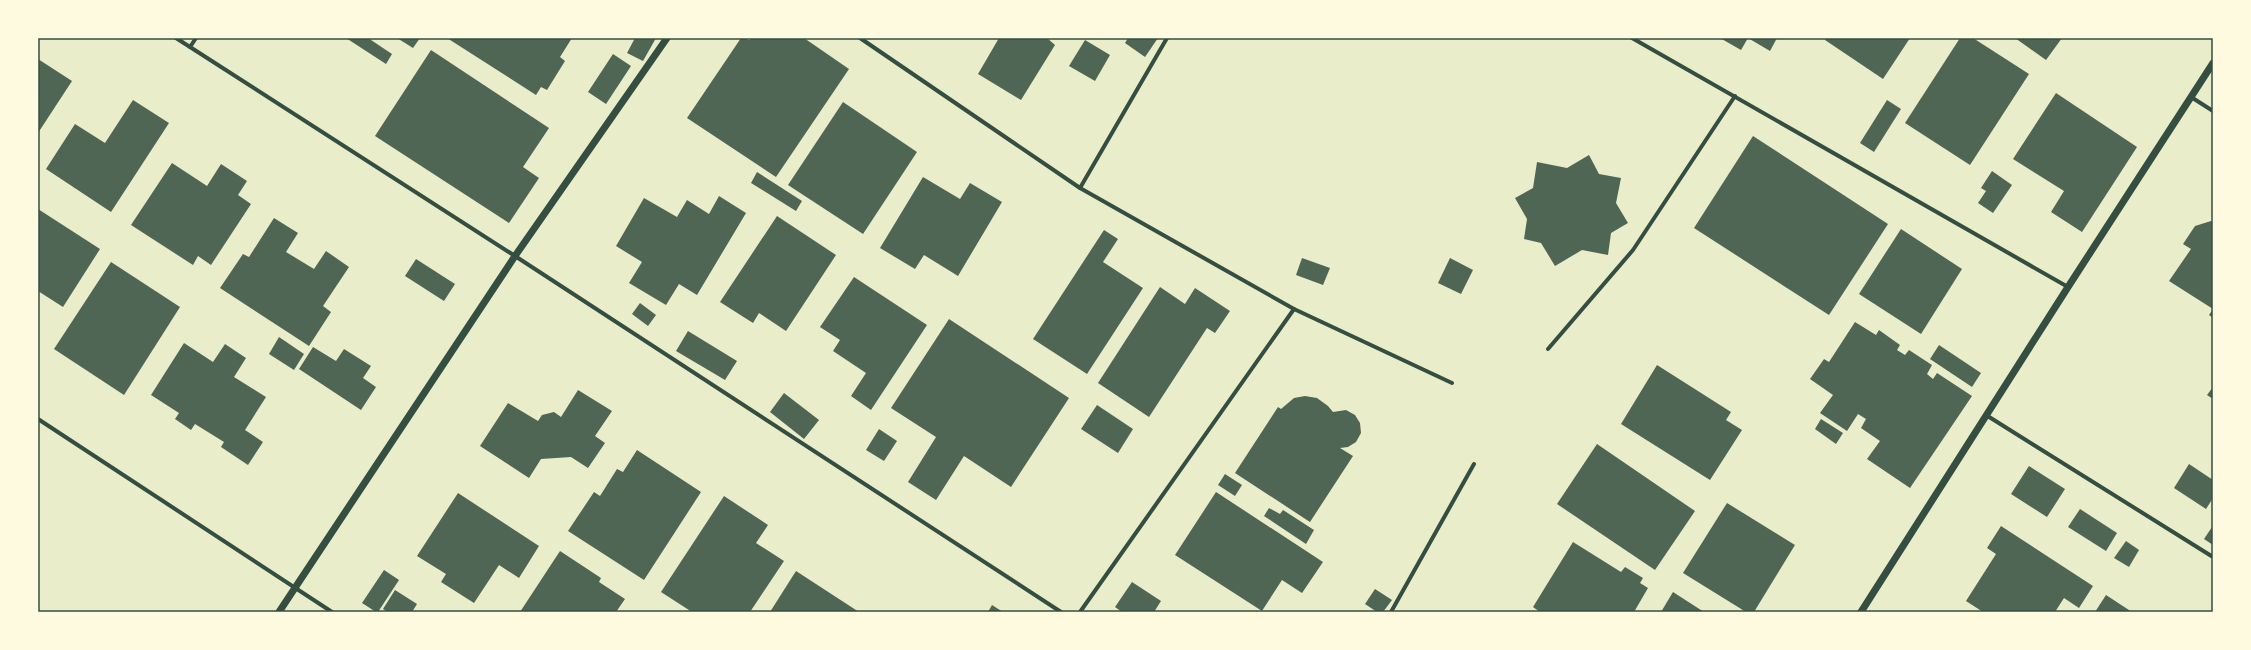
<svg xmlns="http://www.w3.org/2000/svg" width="2251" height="650" font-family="'Nunito Sans',sans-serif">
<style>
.building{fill:#4f6655}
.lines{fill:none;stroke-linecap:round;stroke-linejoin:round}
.minor{stroke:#344e41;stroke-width:4}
.tertiary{stroke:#344e41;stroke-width:7}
.neatline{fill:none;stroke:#344e41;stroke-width:1.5}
</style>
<rect width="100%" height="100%" fill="#e9edc9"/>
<g class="building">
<path d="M 346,38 L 368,38 L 392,54 L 386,64 Z"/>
<path d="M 397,38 L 420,38 L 413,48 Z"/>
<path d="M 447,38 L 572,38 L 560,57 L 565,61 L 547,90 L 541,87 L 536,95 Z"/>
<path d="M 635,38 L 656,38 L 643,61 L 627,53 Z"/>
<path d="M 741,38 L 750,40 L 752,38 L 804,38 L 849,69 L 776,177 L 687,118 Z"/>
<path d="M 999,38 L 1047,38 L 1055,45 L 1021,100 L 978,74 Z"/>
<path d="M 1128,38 L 1158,38 L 1145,57 L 1125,43 Z"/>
<path d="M 1720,38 L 1777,38 L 1770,51 L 1748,38 L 1741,50 Z"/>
<path d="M 1826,38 L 1910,38 L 1883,79 L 1825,40 Z"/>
<path d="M 1960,38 L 1973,38 L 2029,74 L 1970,165 L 1905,123 Z"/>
<path d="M 2015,38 L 2062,38 L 2046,60 Z"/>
<path d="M 1085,40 L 1110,55 L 1095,81 L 1069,66 Z"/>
<path d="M 431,50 L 549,128 L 523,167 L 539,178 L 509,223 L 375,136 Z"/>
<path d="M 613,54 L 631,66 L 606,104 L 588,92 Z"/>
<path d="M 38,59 L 72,81 L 38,133 Z"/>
<path d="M 2056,93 L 2137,147 L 2082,232 L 2051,212 L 2064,191 L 2013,159 Z"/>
<path d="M 133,100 L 169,123 L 111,212 L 46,169 L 75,124 L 105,143 Z"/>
<path d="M 1887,100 L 1901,109 L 1874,152 L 1860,143 Z"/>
<path d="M 843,102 L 917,152 L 863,234 L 788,185 Z"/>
<path d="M 1753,136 L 1888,224 L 1829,315 L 1694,228 Z"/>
<path d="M 1589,155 L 1599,174 L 1621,178 L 1616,203 L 1628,223 L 1611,233 L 1608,255 L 1582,250 L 1555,266 L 1541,243 L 1524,239 L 1527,219 L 1515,198 L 1533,188 L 1537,162 L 1567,168 Z"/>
<path d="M 172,163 L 207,186 L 221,164 L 247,181 L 238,195 L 251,204 L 211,265 L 198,256 L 193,265 L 131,225 Z"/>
<path d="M 1992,171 L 2012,185 L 1993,213 L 1978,203 L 1986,191 L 1981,188 Z"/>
<path d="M 757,172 L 802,201 L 796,211 L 751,183 Z"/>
<path d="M 923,177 L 960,199 L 970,183 L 1002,202 L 958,276 L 924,255 L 915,269 L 880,248 Z"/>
<path d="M 719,196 L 746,213 L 697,295 L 679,284 L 666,305 L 629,283 L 642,262 L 616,246 L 644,198 L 677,217 L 687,200 L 709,214 Z"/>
<path d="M 38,209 L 100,249 L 63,307 L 38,291 Z"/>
<path d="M 777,216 L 836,255 L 786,331 L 759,313 L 753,323 L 720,302 Z"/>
<path d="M 274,218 L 298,233 L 286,252 L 314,269 L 326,251 L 349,267 L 323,306 L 331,312 L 309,346 L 220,288 L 243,254 L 249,257 Z"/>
<path d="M 2211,221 L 2213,222 L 2213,318 L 2209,315 L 2213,309 L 2169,281 L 2191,249 L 2183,244 L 2195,226 Z"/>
<path d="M 1901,229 L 1962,269 L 1921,334 L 1859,294 Z"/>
<path d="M 1104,230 L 1118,239 L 1103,262 L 1143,288 L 1087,374 L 1033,339 Z"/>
<path d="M 1302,258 L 1330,268 L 1323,285 L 1296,275 Z"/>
<path d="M 1450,258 L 1473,270 L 1461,294 L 1438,283 Z"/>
<path d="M 416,259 L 455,284 L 444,301 L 405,276 Z"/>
<path d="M 111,262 L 180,307 L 124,395 L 54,349 Z"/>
<path d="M 854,277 L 927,325 L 871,410 L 851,396 L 866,373 L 833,351 L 840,340 L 820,327 Z"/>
<path d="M 1160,287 L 1185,304 L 1195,288 L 1230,311 L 1215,333 L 1207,328 L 1149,417 L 1098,383 Z"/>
<path d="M 640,303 L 656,315 L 648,326 L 632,314 Z"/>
<path d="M 949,319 L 1069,398 L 1011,487 L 964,456 L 936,500 L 908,482 L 936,437 L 891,408 Z"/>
<path d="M 1855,322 L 1876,335 L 1879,330 L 1900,345 L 1897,350 L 1905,355 L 1909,350 L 1932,365 L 1927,374 L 1933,379 L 1937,373 L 1972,396 L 1910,488 L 1867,459 L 1880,441 L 1861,428 L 1866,419 L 1858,414 L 1847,431 L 1820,413 L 1833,395 L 1810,379 L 1824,359 L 1829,362 Z"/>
<path d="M 688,331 L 737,361 L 725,380 L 676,351 Z"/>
<path d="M 279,337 L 304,354 L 294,370 L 269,354 Z"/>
<path d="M 184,343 L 213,362 L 225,344 L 246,358 L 234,377 L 266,397 L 245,430 L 263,442 L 248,465 L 221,447 L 224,442 L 195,424 L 191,430 L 175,419 L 179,413 L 151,395 Z"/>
<path d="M 1939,345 L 1981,373 L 1972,387 L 1930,359 Z"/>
<path d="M 313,347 L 336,361 L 344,349 L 371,366 L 363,378 L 376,387 L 361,410 L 299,369 Z"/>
<path d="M 1657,365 L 1731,412 L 1726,420 L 1742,430 L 1710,480 L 1621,424 Z"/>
<path d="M 2213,387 L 2213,399 L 2207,395 Z"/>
<path d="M 578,390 L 612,411 L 595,436 L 605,443 L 588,468 L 571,457 L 541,459 L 529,478 L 480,446 L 508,403 L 538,421 L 542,415 L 554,412 L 561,417 Z"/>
<path d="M 784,393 L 819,420 L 804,439 L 770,412 Z"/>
<path d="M 1305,396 L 1317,398 L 1328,406 L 1333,412 L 1346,410 L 1355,415 L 1360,423 L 1361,433 L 1356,442 L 1348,447 L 1340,448 L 1353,456 L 1310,522 L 1235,473 L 1278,407 L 1281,409 L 1294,398 Z"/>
<path d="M 1097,405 L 1133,429 L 1118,453 L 1081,429 Z"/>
<path d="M 1821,419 L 1843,433 L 1836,444 L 1815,429 Z"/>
<path d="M 879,429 L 897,441 L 884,461 L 866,450 Z"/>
<path d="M 1597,444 L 1695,511 L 1655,570 L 1557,504 Z"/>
<path d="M 637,450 L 701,492 L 644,580 L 568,531 L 594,492 L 600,496 L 617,469 L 623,472 Z"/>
<path d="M 2189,464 L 2213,480 L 2213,498 L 2206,509 L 2174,488 Z"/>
<path d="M 2029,466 L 2065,489 L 2047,517 L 2011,494 Z"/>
<path d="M 1225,474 L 1242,485 L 1235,496 L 1218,485 Z"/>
<path d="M 1216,492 L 1323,562 L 1302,593 L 1282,580 L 1262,611 L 1175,555 Z"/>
<path d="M 458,493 L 539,546 L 519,578 L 499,565 L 474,603 L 441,582 L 446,574 L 417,556 Z"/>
<path d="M 724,496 L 768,525 L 756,543 L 784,561 L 750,612 L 692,612 L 661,592 Z"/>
<path d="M 1727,503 L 1795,545 L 1754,612 L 1746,612 L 1683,573 Z"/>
<path d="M 1269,508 L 1280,514 L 1283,510 L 1314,530 L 1306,544 L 1264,516 Z"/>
<path d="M 2080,509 L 2117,533 L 2106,551 L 2068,527 Z"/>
<path d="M 2001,526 L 2093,586 L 2079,608 L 2064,598 L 2055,612 L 1983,612 L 1966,601 L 1996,554 L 1987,548 Z"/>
<path d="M 2212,527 L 2213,528 L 2213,545 L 2204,539 Z"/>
<path d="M 2126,541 L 2139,550 L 2129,567 L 2114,558 Z"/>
<path d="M 1573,542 L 1621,572 L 1625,567 L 1643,578 L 1640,583 L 1648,588 L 1634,612 L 1540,612 L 1533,607 Z"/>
<path d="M 560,551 L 601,578 L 599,582 L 625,599 L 616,612 L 520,612 Z"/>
<path d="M 384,570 L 399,580 L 378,612 L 376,612 L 362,603 Z"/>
<path d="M 796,571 L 859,612 L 770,612 Z"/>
<path d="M 1132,582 L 1161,601 L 1154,612 L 1122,612 L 1115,607 Z"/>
<path d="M 1375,589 L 1392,600 L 1383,612 L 1377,612 L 1365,604 Z"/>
<path d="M 395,590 L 417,604 L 412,612 L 388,612 L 383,609 Z"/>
<path d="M 1673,592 L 1704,612 L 1661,612 Z"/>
<path d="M 2106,595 L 2132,612 L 2095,612 Z"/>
<path d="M 992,605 L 1003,612 L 988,612 Z"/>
</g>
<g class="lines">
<g class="minor">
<path d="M 176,38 L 515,256 L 1061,612"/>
<path d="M 860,38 L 1080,188 L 1294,309 L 1452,383"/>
<path d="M 1632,38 L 2068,287"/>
<path d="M 190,47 L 196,38"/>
<path d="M 2191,97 L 2213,111"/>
<path d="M 1080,188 L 1167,38"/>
<path d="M 1548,349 L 1633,250 L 1735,96"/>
<path d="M 1986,415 L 2213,557"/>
<path d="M 38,419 L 332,612"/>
<path d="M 1080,612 L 1294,309"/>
<path d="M 1391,612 L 1474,464"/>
</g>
<g class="tertiary">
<path d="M 279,612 L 515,256 L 667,38"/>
<path d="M 1861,612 L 2068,287 L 2213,63"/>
</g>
</g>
<rect width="2251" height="650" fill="none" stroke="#fefae0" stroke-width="78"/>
<rect x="39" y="39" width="2173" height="572" class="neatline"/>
</svg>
